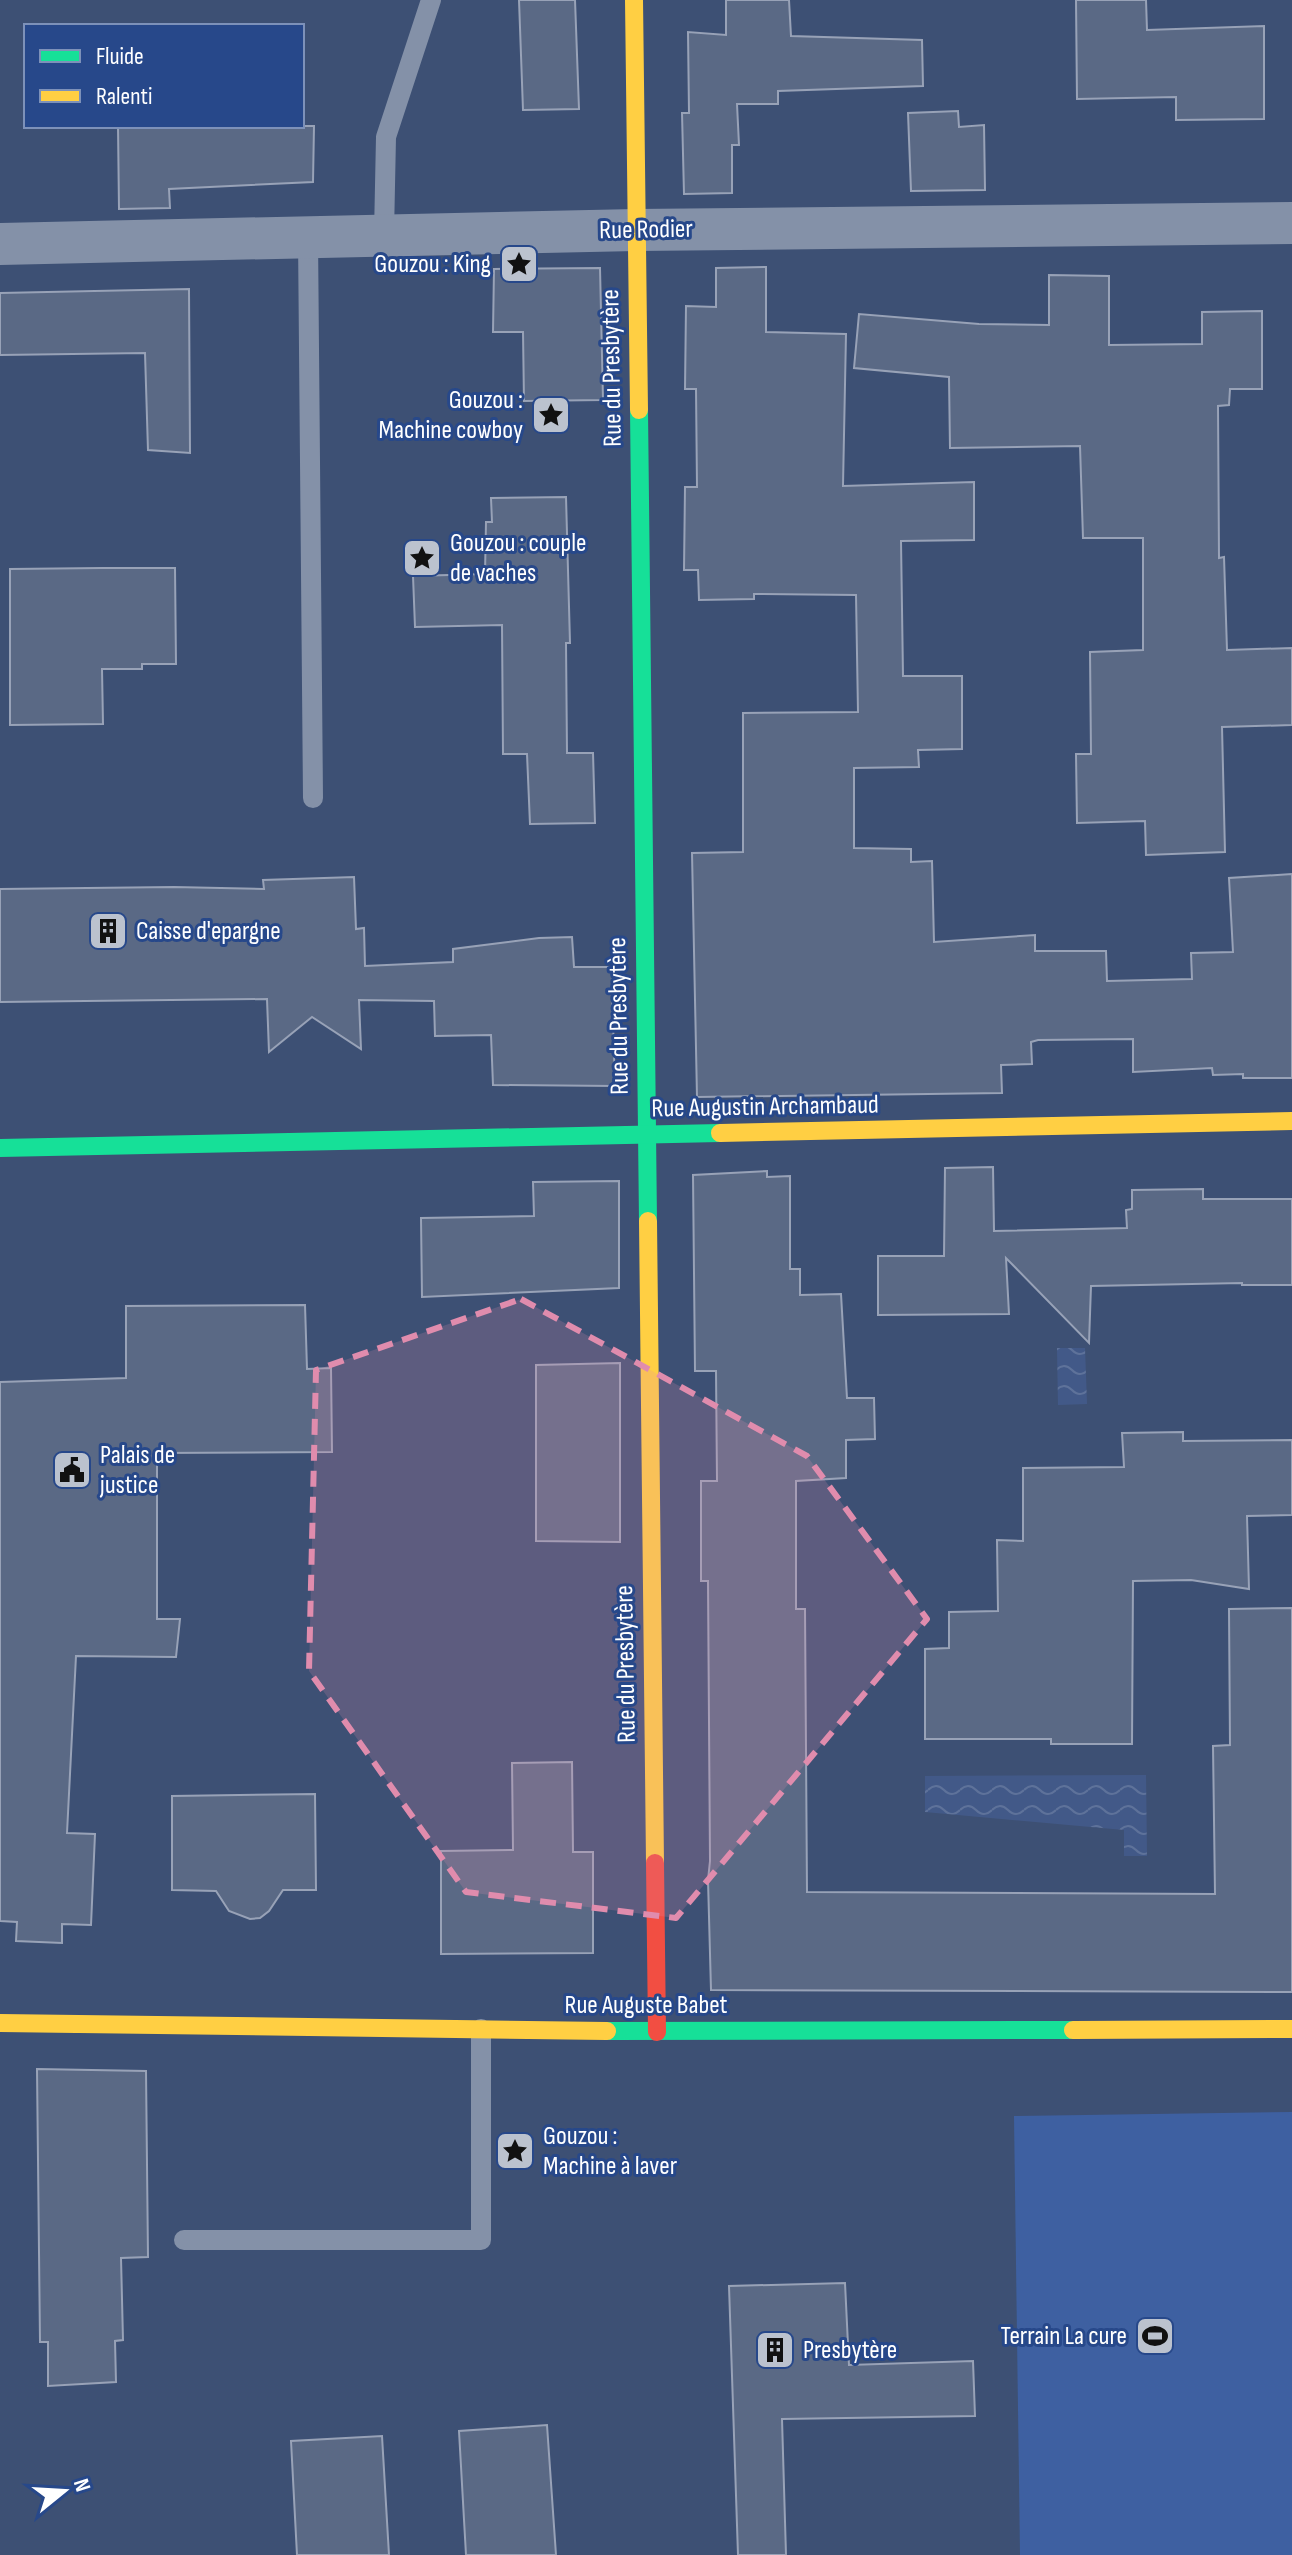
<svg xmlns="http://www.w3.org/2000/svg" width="1292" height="2555" font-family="'Sofia Sans Condensed',sans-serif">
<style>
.green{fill:#3e60a1}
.water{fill:url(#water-waves)}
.building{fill:#5a6985;stroke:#98a2b7;stroke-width:2}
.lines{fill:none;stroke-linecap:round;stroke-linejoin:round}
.lane{stroke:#8491a8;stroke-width:20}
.street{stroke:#8491a8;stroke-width:42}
.fast{stroke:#16e098;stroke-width:18}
.slow{stroke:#ffcf43;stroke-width:18}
.jam{stroke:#f24e42;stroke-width:18}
.marked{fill:#e08cad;fill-opacity:0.2;stroke:#e08cad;stroke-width:6;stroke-dasharray:16 10;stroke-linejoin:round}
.labels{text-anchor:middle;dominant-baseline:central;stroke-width:6;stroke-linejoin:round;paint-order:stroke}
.street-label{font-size:26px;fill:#fff;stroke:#27488a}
.poi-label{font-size:26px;fill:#fff;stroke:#27488a;text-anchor:start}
</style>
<defs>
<pattern id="water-waves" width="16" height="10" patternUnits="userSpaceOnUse" patternTransform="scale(2)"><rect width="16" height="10" fill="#425988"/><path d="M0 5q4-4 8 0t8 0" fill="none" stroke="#5e729a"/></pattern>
</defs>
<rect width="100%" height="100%" fill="#3d5074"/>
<path class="green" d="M 1292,2112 L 1292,2555 L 1020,2555 L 1014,2116 Z"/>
<g class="water">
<path d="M 1057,1348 L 1085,1348 L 1087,1404 L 1058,1405 Z"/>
<path d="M 1146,1775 L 1147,1856 L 1124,1856 L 1124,1830 L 925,1812 L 925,1776 Z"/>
</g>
<g class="building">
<path d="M 519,0 L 575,0 L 579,109 L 523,110 Z"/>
<path d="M 726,0 L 789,0 L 791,36 L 922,40 L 923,86 L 778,91 L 778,104 L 737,104 L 739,145 L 732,145 L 732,193 L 684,194 L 682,113 L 689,113 L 688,32 L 726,35 Z"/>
<path d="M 1076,0 L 1146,0 L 1147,30 L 1264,26 L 1264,119 L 1176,120 L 1176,97 L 1077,99 Z"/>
<path d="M 958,111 L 959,127 L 984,125 L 985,190 L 911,191 L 908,113 Z"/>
<path d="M 118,126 L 314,126 L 313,182 L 169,189 L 170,208 L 119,209 Z"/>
<path d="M 766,267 L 766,332 L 846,334 L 843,486 L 974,482 L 974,540 L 901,541 L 903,676 L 962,676 L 962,749 L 918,750 L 919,767 L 854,768 L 854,848 L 911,849 L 911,862 L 932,861 L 934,942 L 1035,935 L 1035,951 L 1106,951 L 1107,981 L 1192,979 L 1191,953 L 1233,952 L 1229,878 L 1292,874 L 1292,1078 L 1243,1078 L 1243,1074 L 1213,1075 L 1212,1068 L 1133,1072 L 1133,1039 L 1038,1040 L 1031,1042 L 1032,1064 L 1001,1065 L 1002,1093 L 697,1097 L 692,853 L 743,852 L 743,713 L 858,712 L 856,595 L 754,594 L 754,599 L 699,600 L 698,570 L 684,570 L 685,487 L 697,487 L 696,389 L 685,389 L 686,306 L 716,307 L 716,268 Z"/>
<path d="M 600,268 L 603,400 L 524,401 L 523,332 L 493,332 L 494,269 Z"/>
<path d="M 1049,275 L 1109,276 L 1109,345 L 1202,344 L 1202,312 L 1262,311 L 1262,389 L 1230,389 L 1229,405 L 1218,406 L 1219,558 L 1224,557 L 1227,650 L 1292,648 L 1292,725 L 1222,727 L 1225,852 L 1146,855 L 1145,821 L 1077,823 L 1076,754 L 1091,754 L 1090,652 L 1143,650 L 1143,538 L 1083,538 L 1080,446 L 950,448 L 949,377 L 854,368 L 859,314 L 979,324 L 1049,325 Z"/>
<path d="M 189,289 L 190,453 L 148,450 L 145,353 L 0,355 L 0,293 Z"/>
<path d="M 566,497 L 570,643 L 566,643 L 567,753 L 593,753 L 595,823 L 530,824 L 527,754 L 503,754 L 502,625 L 415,627 L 413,576 L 485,574 L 486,522 L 492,522 L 491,498 Z"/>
<path d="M 102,568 L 175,568 L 176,664 L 142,664 L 142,669 L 102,669 L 103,724 L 10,725 L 10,569 Z"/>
<path d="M 354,877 L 356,929 L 364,928 L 365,966 L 453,962 L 453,949 L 539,938 L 572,937 L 574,967 L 615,967 L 612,989 L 615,1086 L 493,1085 L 491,1035 L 435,1036 L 434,1001 L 359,1000 L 361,1049 L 312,1017 L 269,1052 L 267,999 L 0,1002 L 0,889 L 174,887 L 264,889 L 263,880 Z"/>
<path d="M 993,1167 L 994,1231 L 1127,1228 L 1126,1210 L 1132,1209 L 1132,1190 L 1203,1189 L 1203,1199 L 1292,1199 L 1292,1285 L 1242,1285 L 1242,1283 L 1091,1286 L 1089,1343 L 1006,1258 L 1009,1314 L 878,1315 L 878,1256 L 944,1256 L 945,1168 Z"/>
<path d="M 767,1171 L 767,1177 L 790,1176 L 790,1269 L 800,1269 L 800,1295 L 841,1294 L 847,1398 L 874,1398 L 875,1439 L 846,1440 L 846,1478 L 796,1481 L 796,1609 L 805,1609 L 807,1892 L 1215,1894 L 1213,1746 L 1230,1745 L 1229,1609 L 1292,1608 L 1292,1992 L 711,1990 L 708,1880 L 710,1861 L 708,1581 L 701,1581 L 701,1481 L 717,1481 L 716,1371 L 695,1371 L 693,1175 Z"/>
<path d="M 619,1181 L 619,1288 L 422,1297 L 421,1218 L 534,1216 L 533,1182 Z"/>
<path d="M 305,1305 L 307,1369 L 331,1368 L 332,1452 L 157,1453 L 157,1619 L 180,1619 L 176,1657 L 76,1656 L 67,1833 L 95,1834 L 91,1925 L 62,1924 L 62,1943 L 16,1941 L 17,1922 L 0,1921 L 0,1382 L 126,1378 L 126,1306 Z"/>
<path d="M 620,1363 L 620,1542 L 536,1541 L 536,1365 Z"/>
<path d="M 1183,1432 L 1183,1441 L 1292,1440 L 1292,1515 L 1247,1516 L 1249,1589 L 1191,1580 L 1133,1581 L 1132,1744 L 1051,1744 L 1051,1739 L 925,1739 L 925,1649 L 949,1648 L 949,1612 L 998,1611 L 997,1540 L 1023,1541 L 1023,1468 L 1124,1467 L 1122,1433 Z"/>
<path d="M 572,1762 L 573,1852 L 593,1852 L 593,1953 L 441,1954 L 441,1851 L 513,1850 L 512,1763 Z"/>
<path d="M 315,1794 L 316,1890 L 283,1890 L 269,1911 L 260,1918 L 250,1919 L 229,1911 L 216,1891 L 172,1890 L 172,1796 Z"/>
<path d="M 37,2069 L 146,2071 L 148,2257 L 121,2258 L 123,2340 L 115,2341 L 116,2382 L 48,2386 L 48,2342 L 40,2342 Z"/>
<path d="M 845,2283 L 849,2365 L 973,2361 L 975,2416 L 782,2419 L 786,2555 L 738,2555 L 729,2286 Z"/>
<path d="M 547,2425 L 556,2555 L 466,2555 L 459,2431 Z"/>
<path d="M 382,2436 L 389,2555 L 297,2555 L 291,2441 Z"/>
</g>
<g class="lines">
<g class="lane">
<path d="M 384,234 L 386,137 L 431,0"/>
<path d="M 308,236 L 313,798"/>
<path d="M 184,2240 L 481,2240 L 481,2029"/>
</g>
<path class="street" d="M 0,244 L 636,230 L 1292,223"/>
<g class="fast">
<path d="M 639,410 L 648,1221"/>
<path d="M 0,1148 L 720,1133"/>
<path d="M 607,2031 L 1073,2030"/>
</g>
<g class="slow">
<path d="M 634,0 L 639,410"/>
<path d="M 720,1133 L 1292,1121"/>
<path d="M 648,1221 L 655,1863"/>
<path d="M 0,2023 L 607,2031"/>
<path d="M 1073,2030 L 1292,2029"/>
</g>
<path class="jam" d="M 655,1863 L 657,2032"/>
</g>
<path class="marked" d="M 521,1299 L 807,1456 L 927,1619 L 676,1918 L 466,1892 L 309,1671 L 316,1370 Z"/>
<defs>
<g id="sight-square" transform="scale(2)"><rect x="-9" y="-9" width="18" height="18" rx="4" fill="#bbc2ce" stroke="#27488a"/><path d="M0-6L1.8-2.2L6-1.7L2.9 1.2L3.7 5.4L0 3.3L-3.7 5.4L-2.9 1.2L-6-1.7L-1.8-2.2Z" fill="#111"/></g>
<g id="building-square" transform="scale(2)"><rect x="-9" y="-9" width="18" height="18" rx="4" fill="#bbc2ce" stroke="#27488a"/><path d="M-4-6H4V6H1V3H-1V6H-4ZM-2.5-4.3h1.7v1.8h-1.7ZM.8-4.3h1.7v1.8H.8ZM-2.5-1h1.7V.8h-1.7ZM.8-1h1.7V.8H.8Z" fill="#111"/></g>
<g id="civic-square" transform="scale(2)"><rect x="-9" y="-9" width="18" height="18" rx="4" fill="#bbc2ce" stroke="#27488a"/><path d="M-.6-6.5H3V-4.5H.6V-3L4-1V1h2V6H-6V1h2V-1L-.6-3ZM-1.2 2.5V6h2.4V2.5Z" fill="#111"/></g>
<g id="stadium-square" transform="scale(2)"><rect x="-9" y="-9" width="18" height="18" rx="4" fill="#bbc2ce" stroke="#27488a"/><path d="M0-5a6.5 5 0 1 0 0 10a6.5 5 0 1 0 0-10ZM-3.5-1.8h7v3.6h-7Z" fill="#111"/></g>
</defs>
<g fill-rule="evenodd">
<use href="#sight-square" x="519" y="264"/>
<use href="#sight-square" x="551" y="415"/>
<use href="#sight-square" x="422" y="558"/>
<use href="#building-square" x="108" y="931"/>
<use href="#civic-square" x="72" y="1470"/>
<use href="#sight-square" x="515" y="2151"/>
<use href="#stadium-square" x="1155" y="2336"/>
<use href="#building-square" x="775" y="2350"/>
</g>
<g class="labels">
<g class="street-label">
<text transform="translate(646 230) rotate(-1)">Rue Rodier</text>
<text transform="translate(612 368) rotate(-91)">Rue du Presbytère</text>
<text transform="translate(619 1016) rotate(-91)">Rue du Presbytère</text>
<text transform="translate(765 1107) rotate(-1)">Rue Augustin Archambaud</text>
<text transform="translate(626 1664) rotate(-91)">Rue du Presbytère</text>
<text x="646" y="2005">Rue Auguste Babet</text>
</g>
<g class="poi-label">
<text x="491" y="264" text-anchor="end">Gouzou : King</text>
<text x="523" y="400" text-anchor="end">Gouzou :<tspan x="523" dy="30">Machine cowboy</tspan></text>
<text x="450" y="543">Gouzou : couple<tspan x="450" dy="30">de vaches</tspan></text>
<text x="136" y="931">Caisse d'epargne</text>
<text x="100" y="1455">Palais de<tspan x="100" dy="30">justice</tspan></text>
<text x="543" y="2136">Gouzou :<tspan x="543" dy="30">Machine à laver</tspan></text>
<text x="1127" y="2336" text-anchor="end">Terrain La cure</text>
<text x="803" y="2350">Presbytère</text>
</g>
</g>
<rect x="24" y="24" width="280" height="104" fill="#27488a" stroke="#7d91b9" stroke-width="2"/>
<rect x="40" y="50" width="40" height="12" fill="#16e098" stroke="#7d91b9" stroke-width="2"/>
<text x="96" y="64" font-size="24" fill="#ffffff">Fluide</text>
<rect x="40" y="90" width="40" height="12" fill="#ffcf43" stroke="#7d91b9" stroke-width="2"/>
<text x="96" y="104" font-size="24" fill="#ffffff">Ralenti</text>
<g transform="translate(64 2491) rotate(72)" stroke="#27488a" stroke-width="6" paint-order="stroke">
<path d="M0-6L14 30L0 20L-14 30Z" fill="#ffffff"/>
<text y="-12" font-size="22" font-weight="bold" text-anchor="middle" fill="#ffffff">N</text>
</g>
</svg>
